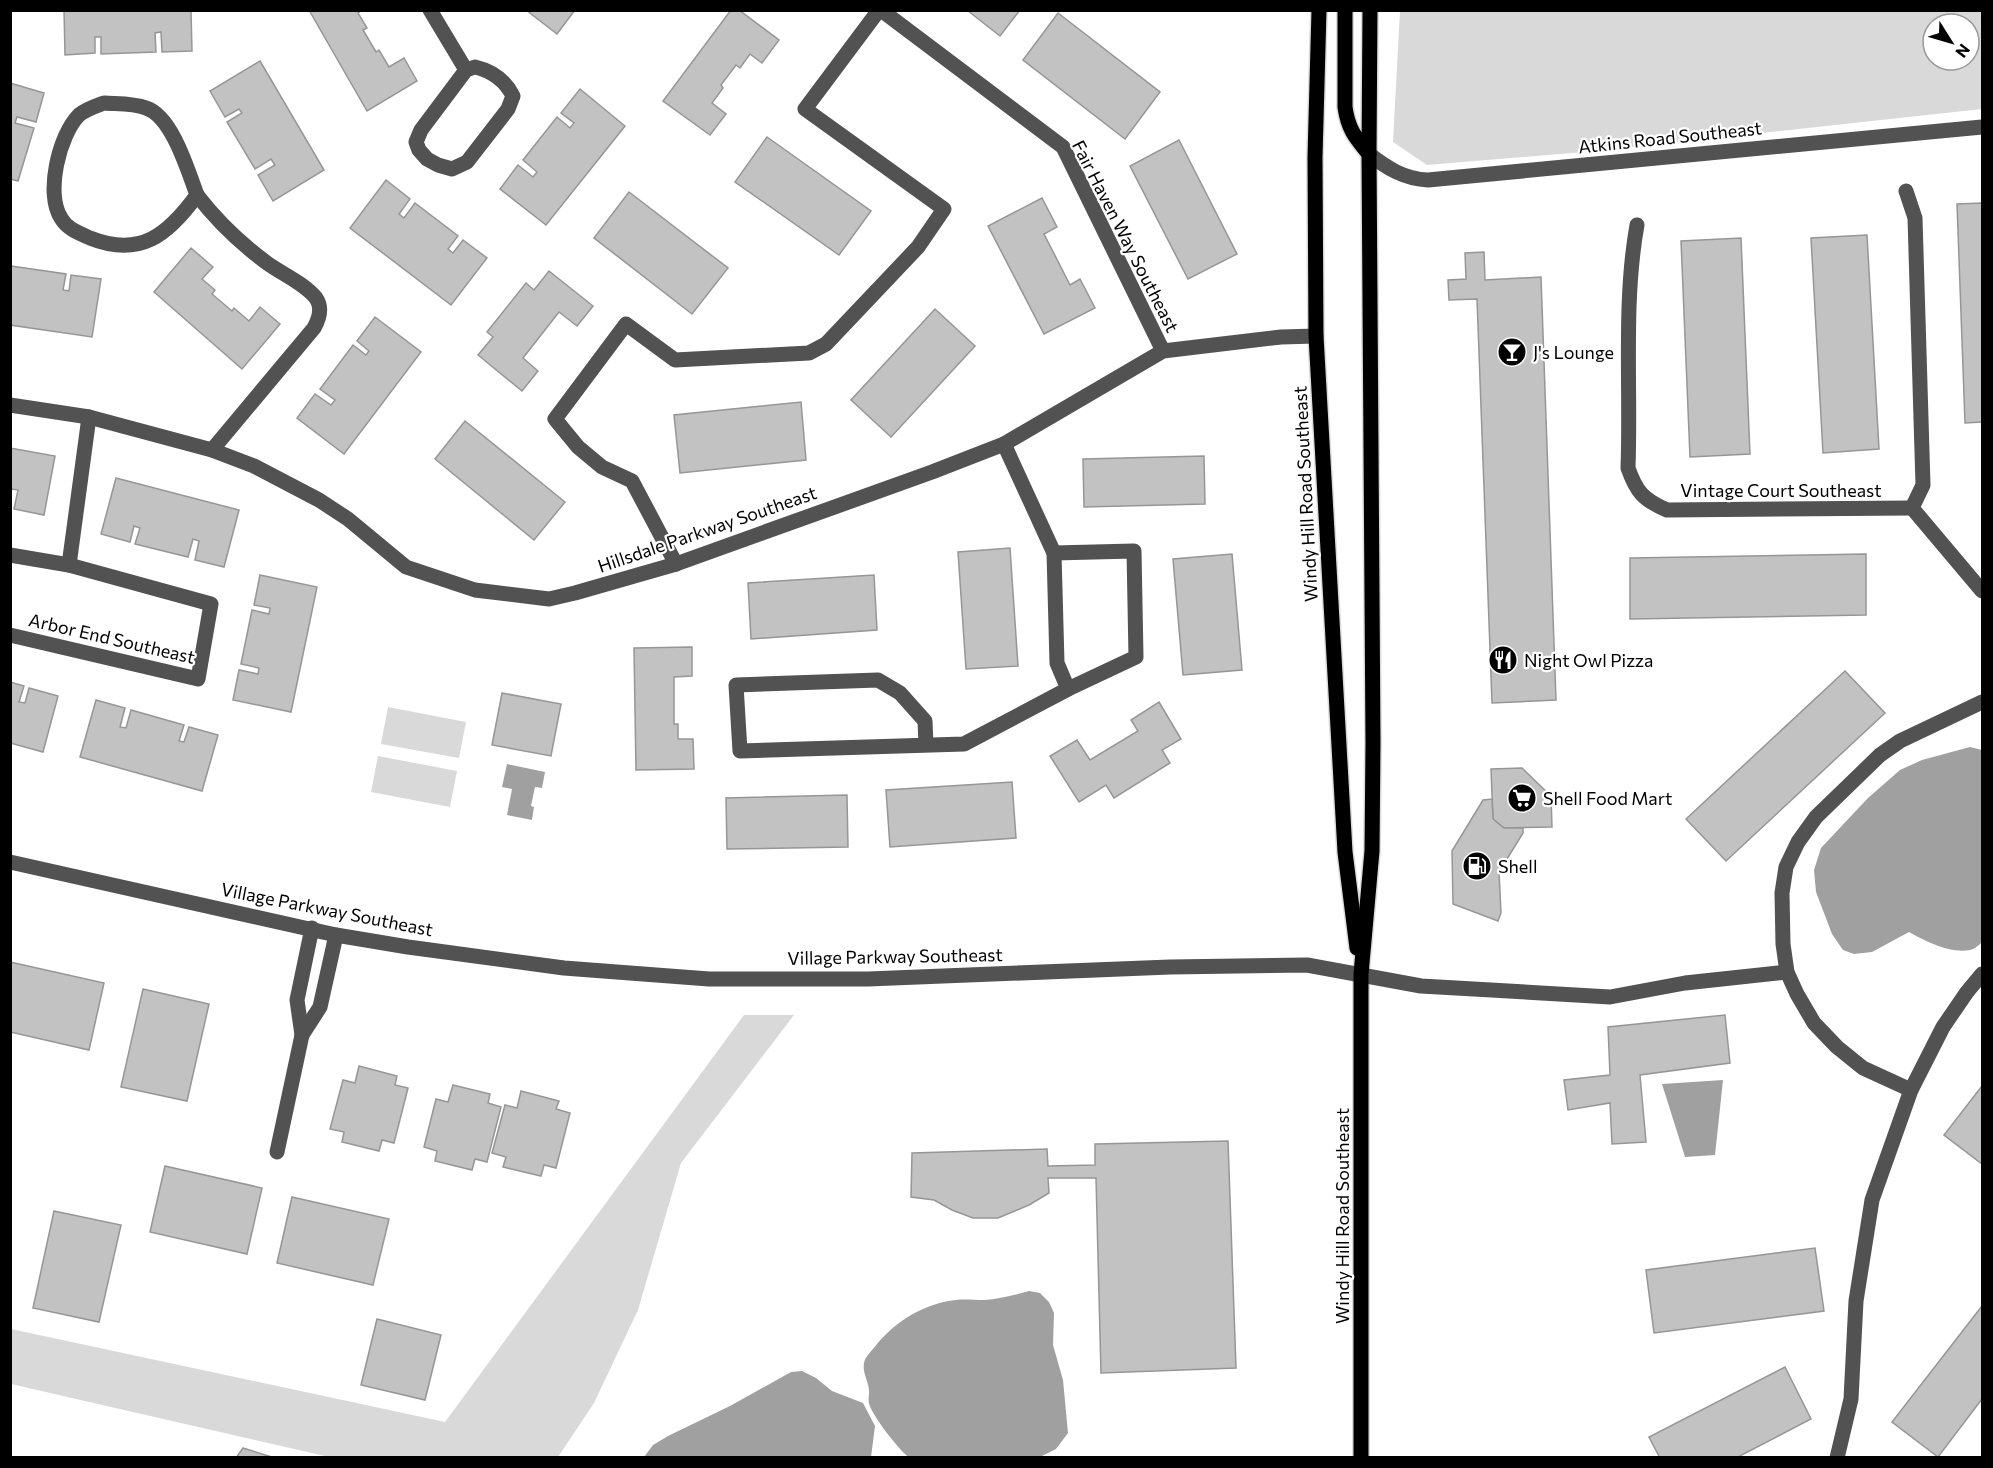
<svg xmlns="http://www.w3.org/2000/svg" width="1993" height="1468" font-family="Commissioner,sans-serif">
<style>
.green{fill:#d9d9d9;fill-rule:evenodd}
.water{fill:#a0a0a0}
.building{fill:#c2c2c2;stroke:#969696;stroke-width:1.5}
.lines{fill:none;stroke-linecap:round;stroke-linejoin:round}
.major-casing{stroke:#dbdbdb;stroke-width:18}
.minor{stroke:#525252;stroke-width:15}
.major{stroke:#000;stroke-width:15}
.labels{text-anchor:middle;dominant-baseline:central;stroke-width:4.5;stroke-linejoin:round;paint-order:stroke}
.street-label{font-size:18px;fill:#000;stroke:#fff}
.poi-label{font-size:18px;fill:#000;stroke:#fff;text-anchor:start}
</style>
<rect width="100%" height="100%" fill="#fff"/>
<g class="green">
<path d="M 1400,11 L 1982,11 L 1982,109 L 1596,151 L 1427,165 L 1393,142 ZM 1933,24 L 1969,24 L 1969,60 L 1933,60 Z"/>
<path d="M 388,707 L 466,722 L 459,758 L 381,744 Z"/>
<path d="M 378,756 L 457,771 L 450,807 L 371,792 Z"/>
<path d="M 744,1015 L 794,1015 L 681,1163 L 638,1310 L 594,1403 L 558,1457 L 329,1457 L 11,1384 L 11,1329 L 445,1422 Z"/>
</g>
<g class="water">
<path d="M 1970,747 L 1982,750 L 1982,942 C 1979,945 1975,949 1970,950 C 1951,954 1925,941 1909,932 L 1872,952 L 1854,954 L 1843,950 L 1832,934 L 1816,892 L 1814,870 L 1821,848 L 1868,798 L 1900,770 L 1922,760 Z"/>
<path d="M 507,764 L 545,772 L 542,788 L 535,787 L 531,806 L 534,807 L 532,820 L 507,815 L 512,789 L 502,787 Z"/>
<path d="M 1723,1080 L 1715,1155 L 1685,1157 L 1662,1084 Z"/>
<path d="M 1029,1291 L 1040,1293 L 1049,1302 L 1054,1313 L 1053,1345 L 1063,1380 L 1068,1433 L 1056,1449 L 1040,1457 L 910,1458 C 901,1453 870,1413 869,1403 C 868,1400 869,1397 869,1394 C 870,1383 862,1374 864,1363 C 865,1356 873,1350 877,1344 C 896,1321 925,1303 956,1300 C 965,1299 974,1300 984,1300 C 999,1299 1014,1295 1029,1291 Z"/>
<path d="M 802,1371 L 816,1378 L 832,1391 L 863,1403 L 875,1426 L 871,1457 L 644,1457 L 653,1445 L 668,1436 L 730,1406 L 791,1372 Z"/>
</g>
<g class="building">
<path d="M 64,10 L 191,10 L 192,51 L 162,52 L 161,32 L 155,33 L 156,52 L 101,54 L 101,37 L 95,37 L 95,53 L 65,55 Z"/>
<path d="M 309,10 L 362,10 L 358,13 L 367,28 L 363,30 L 376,52 L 379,50 L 389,67 L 404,58 L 417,81 L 367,111 Z"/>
<path d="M 526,10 L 575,10 L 557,34 Z"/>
<path d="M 731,10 L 739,10 L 779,40 L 762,63 L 750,54 L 740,68 L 736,65 L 721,85 L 723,88 L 712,103 L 726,114 L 710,135 L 663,101 Z"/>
<path d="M 967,10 L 1020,10 L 1000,36 Z"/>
<path d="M 1058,13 L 1160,92 L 1125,139 L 1023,60 Z"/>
<path d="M 260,61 L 324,170 L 273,201 L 258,175 L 275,165 L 271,159 L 255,169 L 227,122 L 242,113 L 239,109 L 225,117 L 210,91 Z"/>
<path d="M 10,83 L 44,93 L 36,122 L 17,117 L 15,123 L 34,128 L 18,181 L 10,179 Z"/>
<path d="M 580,89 L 625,126 L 546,225 L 500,189 L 518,165 L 533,177 L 537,172 L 523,160 L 557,117 L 570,128 L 574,123 L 561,113 Z"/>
<path d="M 767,137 L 871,211 L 839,255 L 735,182 Z"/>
<path d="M 1179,140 L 1237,254 L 1188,279 L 1130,166 Z"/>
<path d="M 386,180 L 410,199 L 399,214 L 404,218 L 415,203 L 458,236 L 448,249 L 453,253 L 463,240 L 487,258 L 451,305 L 350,228 Z"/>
<path d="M 629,192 L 728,268 L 692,314 L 594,238 Z"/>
<path d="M 1042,198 L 1057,227 L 1044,234 L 1070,285 L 1080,279 L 1095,308 L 1044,334 L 988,226 Z"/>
<path d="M 1982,203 L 1982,422 L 1965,423 L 1957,204 Z"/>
<path d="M 1867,235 L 1879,449 L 1823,453 L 1811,238 Z"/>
<path d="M 1741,238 L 1750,454 L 1690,457 L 1681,241 Z"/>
<path d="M 191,248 L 213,267 L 202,279 L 215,290 L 212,294 L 232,311 L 234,308 L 249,321 L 260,307 L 280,324 L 242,369 L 154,292 Z"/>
<path d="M 1484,252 L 1485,280 L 1541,277 L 1556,700 L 1492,703 L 1477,299 L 1449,300 L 1448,280 L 1466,279 L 1465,253 Z"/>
<path d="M 11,266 L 66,274 L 63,290 L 69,291 L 71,275 L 101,279 L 92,337 L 10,325 Z"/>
<path d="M 549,271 L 593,306 L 577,326 L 559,312 L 523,358 L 538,371 L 522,391 L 478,355 L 493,337 L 487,332 L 526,283 L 534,290 Z"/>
<path d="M 935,309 L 975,346 L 891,437 L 851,400 Z"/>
<path d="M 375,317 L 421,352 L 344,454 L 297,418 L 315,394 L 331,405 L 335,400 L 320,389 L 353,345 L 366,355 L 369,351 L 357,341 Z"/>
<path d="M 801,402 L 806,460 L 680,473 L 674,415 Z"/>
<path d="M 465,421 L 565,502 L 534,540 L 435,459 Z"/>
<path d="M 10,448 L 55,456 L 44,515 L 14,509 L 18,490 L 12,489 L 10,495 Z"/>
<path d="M 1204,456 L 1205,504 L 1084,507 L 1083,459 Z"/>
<path d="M 116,478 L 239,510 L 224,567 L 195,560 L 199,541 L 193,539 L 188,557 L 135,544 L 140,528 L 134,526 L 130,542 L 101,534 Z"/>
<path d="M 1010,548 L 1018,666 L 966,669 L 958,552 Z"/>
<path d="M 1232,554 L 1242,670 L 1183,675 L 1173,559 Z"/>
<path d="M 1866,554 L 1866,615 L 1630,619 L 1630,558 Z"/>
<path d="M 260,575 L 317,587 L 291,712 L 233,700 L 239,670 L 258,674 L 259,668 L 241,664 L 252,610 L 269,614 L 270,608 L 254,605 Z"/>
<path d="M 874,575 L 877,630 L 751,639 L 748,583 Z"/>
<path d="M 692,647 L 692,676 L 674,677 L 674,724 L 678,724 L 678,739 L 693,739 L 694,769 L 636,770 L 634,648 Z"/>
<path d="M 1845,671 L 1885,713 L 1726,861 L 1686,819 Z"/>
<path d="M 10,682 L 24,686 L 19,702 L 25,703 L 29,688 L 58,696 L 43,752 L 10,743 Z"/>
<path d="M 502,693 L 561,704 L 551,756 L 492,745 Z"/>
<path d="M 96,700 L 125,708 L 120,727 L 126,728 L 131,710 L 184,725 L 179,741 L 184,742 L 189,727 L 218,735 L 202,791 L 80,757 Z"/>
<path d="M 1159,702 L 1181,739 L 1162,750 L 1170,763 L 1114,798 L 1106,785 L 1079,802 L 1050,756 L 1077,740 L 1090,760 L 1138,731 L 1131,720 Z"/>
<path d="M 1522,768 L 1551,796 L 1552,827 L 1504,828 L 1493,819 L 1491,769 Z"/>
<path d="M 1012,782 L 1016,838 L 890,847 L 886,790 Z"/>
<path d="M 847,795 L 848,847 L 727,849 L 726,798 Z"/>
<path d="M 1492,799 L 1493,819 L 1504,828 L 1523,828 L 1523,833 L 1499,872 L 1501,913 L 1498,921 L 1453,904 L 1452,851 L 1483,800 Z"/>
<path d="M 10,962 L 104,983 L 89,1050 L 10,1032 Z"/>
<path d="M 143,989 L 209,1004 L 187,1101 L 121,1087 Z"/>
<path d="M 1725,1015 L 1730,1063 L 1640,1075 L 1646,1142 L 1612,1144 L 1610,1103 L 1568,1110 L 1564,1080 L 1610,1075 L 1608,1027 Z"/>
<path d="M 359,1066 L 397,1076 L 395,1085 L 408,1088 L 394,1143 L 382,1140 L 379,1151 L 342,1142 L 344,1132 L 330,1129 L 343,1080 L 355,1083 Z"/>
<path d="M 453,1085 L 490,1094 L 488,1103 L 501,1107 L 487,1162 L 475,1159 L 472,1170 L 435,1161 L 437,1151 L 424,1147 L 436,1099 L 448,1102 Z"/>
<path d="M 1982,1086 L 1982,1164 L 1944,1135 Z"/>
<path d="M 521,1091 L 559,1101 L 556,1109 L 570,1113 L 556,1168 L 544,1165 L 541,1176 L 503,1167 L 506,1157 L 492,1153 L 505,1105 L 517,1108 Z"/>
<path d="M 1228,1141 L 1236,1368 L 1101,1373 L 1096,1178 L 1048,1178 L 1049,1193 L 1029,1205 L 998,1218 L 973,1218 L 952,1210 L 934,1200 L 911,1197 L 912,1153 L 1047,1149 L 1048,1166 L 1095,1165 L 1095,1144 Z"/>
<path d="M 165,1166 L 262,1188 L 247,1254 L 150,1232 Z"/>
<path d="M 292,1197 L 389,1219 L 373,1285 L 277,1263 Z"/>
<path d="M 54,1211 L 121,1225 L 99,1322 L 33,1308 Z"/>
<path d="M 1815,1248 L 1824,1311 L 1654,1333 L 1646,1270 Z"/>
<path d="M 1982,1306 L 1982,1399 L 1938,1457 L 1892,1422 Z"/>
<path d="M 377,1319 L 441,1335 L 425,1400 L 361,1385 Z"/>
<path d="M 1785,1367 L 1811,1419 L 1736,1458 L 1660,1458 L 1649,1437 Z"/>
<path d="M 243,1448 L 275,1458 L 236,1458 Z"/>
</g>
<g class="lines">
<g class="major-casing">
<g id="major">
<path d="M 1319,10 L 1315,157 L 1316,336 L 1345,852 L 1357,948"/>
<path d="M 1345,10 L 1345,107 C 1348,129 1355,137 1369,154"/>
<path d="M 1361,1458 L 1361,974 L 1372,851 L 1373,743 L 1369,154 L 1370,10"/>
</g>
</g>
<g class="minor">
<path d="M 430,10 L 466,70"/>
<path d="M 881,10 L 1063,147 L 1163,351"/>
<path d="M 475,67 C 492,71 505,80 513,96 L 508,109 L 467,162 L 452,169 L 438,165 L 427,159 L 419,150 L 416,142 L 421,130 L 466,70 Z"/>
<path d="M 104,103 C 117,104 133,103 146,108 C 172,116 188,171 197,195 C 168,235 140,258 90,238 C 79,233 67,229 61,218 C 45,194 59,135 79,115 C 86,109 96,106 104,103 Z"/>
<path d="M 1369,154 C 1387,168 1404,179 1428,180 L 1982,127"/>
<path d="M 1906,191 L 1915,218 L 1923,485 L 1912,508 L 1982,591"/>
<path d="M 197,195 C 217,221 240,243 267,263 C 282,274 304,283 316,298 C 323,308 319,319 314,328 L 212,450"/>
<path d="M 1637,225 C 1623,303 1631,388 1628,468 C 1636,491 1643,500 1667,510 L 1912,508"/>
<path d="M 10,405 L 89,417 L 212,450 L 254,466 L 319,500 L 348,519 L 406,567 L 475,590 L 549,599 L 575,593 L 676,564 L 932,472 L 1004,444 L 1163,351 L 1281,337 L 1316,336"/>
<path d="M 1054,553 L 1134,551 L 1136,657 L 1068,689"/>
<path d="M 10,555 L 69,565 L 211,604 L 198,679 L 10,635"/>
<path d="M 676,564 L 632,481 L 602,467 L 578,447 L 555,419 L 626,324 L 675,360 L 809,353 L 826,344 L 918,247 L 944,209 L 805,109 L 879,10"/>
<path d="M 69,565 L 89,417"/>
<path d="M 926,745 L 925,721 L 900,693 L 878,680 L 736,685 L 740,751 L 964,744 L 1068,689 L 1057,663 L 1054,553 L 1004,444"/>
<path d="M 10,862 L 336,935 L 408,947 L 564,968 L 709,979 L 868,979 L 1170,967 L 1307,965 L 1421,986 L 1610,997 L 1685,983 L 1787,972"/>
<path d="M 302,1035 L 297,1000 L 312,928"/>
<path d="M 1911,1090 L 1863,1068 L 1837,1047 L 1814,1023 L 1797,994 L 1787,972 L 1783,944 L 1782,893 L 1786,867 L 1798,842 L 1816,817 L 1880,755 L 1900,741 L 1982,702"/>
<path d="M 277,1152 L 302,1035 L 320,1007 L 336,935"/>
<path d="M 1837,1458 L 1851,1399 L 1856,1301 L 1872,1200 L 1911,1090 L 1943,1027 L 1967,992 L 1982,974"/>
</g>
<use href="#major" class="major"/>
</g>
<defs>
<g id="bar-disc" transform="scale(1.5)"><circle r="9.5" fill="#000" stroke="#fff"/><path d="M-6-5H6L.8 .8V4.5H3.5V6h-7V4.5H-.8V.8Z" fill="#fff"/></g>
<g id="restaurant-disc" transform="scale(1.5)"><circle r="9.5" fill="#000" stroke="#fff"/><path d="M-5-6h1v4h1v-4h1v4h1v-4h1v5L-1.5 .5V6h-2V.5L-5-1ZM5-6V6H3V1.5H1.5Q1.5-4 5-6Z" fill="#fff"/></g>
<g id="supermarket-disc" transform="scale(1.5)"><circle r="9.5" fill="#000" stroke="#fff"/><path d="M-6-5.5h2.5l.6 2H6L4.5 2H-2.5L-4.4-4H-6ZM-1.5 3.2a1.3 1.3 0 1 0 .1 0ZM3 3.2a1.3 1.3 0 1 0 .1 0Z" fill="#fff"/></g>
<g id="fuel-disc" transform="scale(1.5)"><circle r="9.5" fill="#000" stroke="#fff"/><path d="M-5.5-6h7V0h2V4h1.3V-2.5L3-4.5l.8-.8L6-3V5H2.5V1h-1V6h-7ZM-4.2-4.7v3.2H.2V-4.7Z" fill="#fff"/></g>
</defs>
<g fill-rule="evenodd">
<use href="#bar-disc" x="1512" y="352"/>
<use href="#restaurant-disc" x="1503" y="660"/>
<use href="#supermarket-disc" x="1522" y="798"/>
<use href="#fuel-disc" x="1477" y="866"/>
</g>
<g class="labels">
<g class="street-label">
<text transform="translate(1670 137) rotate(-6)">Atkins Road Southeast</text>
<text transform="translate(1126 236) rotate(63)">Fair Haven Way Southeast</text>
<text x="1781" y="490">Vintage Court Southeast</text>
<text transform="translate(1305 494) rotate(-93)">Windy Hill Road Southeast</text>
<text transform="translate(707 529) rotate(-19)">Hillsdale Parkway Southeast</text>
<text transform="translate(112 638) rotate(13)">Arbor End Southeast</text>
<text transform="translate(327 909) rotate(11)">Village Parkway Southeast</text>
<text transform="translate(895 956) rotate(-1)">Village Parkway Southeast</text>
<text transform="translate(1342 1216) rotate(-90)">Windy Hill Road Southeast</text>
</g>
<g class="poi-label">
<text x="1533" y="352">J's Lounge</text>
<text x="1524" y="660">Night Owl Pizza</text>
<text x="1543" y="798">Shell Food Mart</text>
<text x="1498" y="866">Shell</text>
</g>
</g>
<rect width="1993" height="1468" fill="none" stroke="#000000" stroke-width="24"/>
<g transform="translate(1951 42) rotate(127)"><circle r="28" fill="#ffffff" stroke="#999999" stroke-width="1.5"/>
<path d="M0-4.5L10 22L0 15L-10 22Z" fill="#000000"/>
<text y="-9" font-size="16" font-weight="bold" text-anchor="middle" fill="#000000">N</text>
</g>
</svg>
